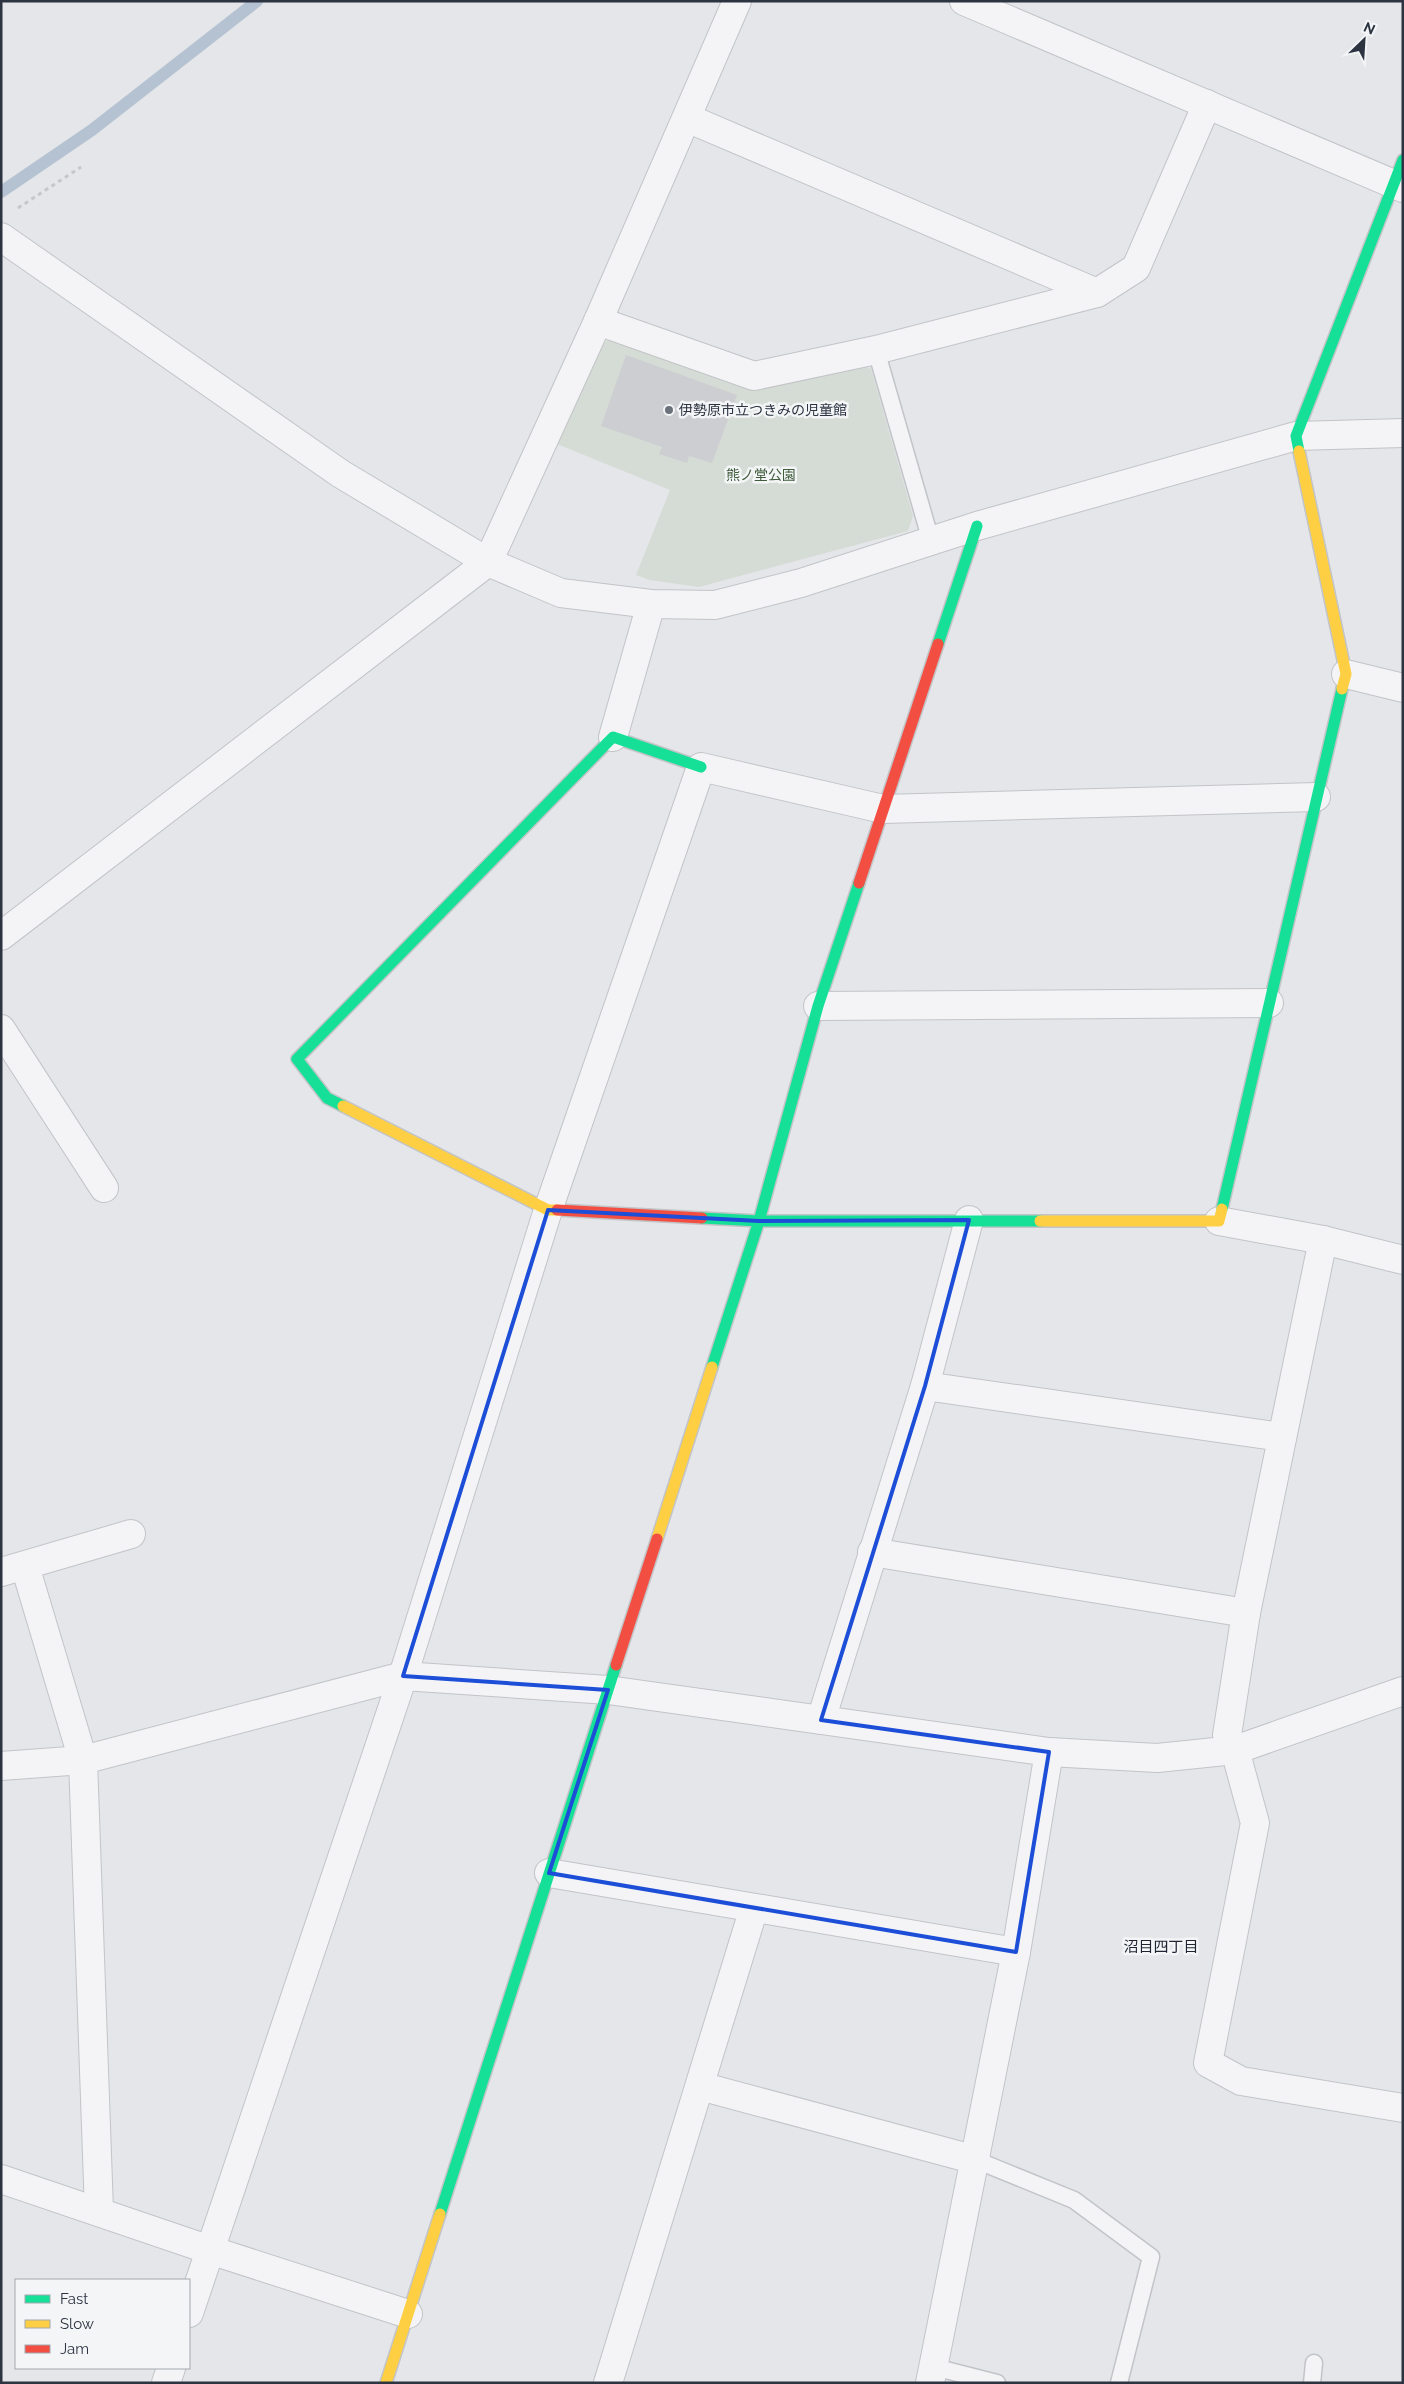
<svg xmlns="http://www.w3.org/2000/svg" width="1404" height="2384" font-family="Raleway,'Noto Sans JP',sans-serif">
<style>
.green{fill:#d5dcd5}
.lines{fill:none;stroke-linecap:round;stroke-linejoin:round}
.stream{stroke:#b5c2d1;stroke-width:12}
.building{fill:#cdced1}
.lane-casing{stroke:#c2c4c7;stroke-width:19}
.street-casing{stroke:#c2c4c7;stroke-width:30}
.fast-casing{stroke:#c2c4c7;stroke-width:14}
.slow-casing{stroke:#c2c4c7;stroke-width:14}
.jam-casing{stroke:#c2c4c7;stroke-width:14}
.path{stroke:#c5c7ca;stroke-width:3;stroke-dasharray:4 4;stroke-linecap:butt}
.lane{stroke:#f4f4f6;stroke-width:16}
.street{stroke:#f4f4f6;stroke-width:28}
.fast{stroke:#16e098;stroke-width:11}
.slow{stroke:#ffcf43;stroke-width:11}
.jam{stroke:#f24e42;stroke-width:11}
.marked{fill:none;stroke:#1d4ed8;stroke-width:4;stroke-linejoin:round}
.poi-dot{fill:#6c727c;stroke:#f3f5f7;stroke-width:2}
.labels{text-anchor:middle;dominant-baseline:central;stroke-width:5;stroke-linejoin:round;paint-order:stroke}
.poi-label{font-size:14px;fill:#2c3341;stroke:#f3f5f7;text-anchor:start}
.park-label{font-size:14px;fill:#405c3b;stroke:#f3f5f7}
.neighbourhood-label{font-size:15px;fill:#1e2432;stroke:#f3f5f7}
</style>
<rect width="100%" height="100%" fill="#e4e6e9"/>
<path class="green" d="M 612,339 L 741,384 L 855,362 L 871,369 L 913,516 L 908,531 L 699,587 L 650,580 L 636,575 L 670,490 L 557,444 L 600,344 Z"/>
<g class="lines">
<path class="stream" d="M 1,192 L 92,130 L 257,1"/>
</g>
<path class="building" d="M 626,355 L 737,395 L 712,463 L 689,456 L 687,463 L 659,454 L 662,447 L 601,426 Z"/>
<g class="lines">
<g class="lane-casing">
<g id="lane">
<path d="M 876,350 L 931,541"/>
<path d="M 976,2160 L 1074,2200 L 1151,2257 L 1119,2383"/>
<path d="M 934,2367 L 997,2383"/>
<path d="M 1312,2383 L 1314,2363"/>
</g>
</g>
<g class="street-casing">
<g id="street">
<path d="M 964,1 L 1403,188"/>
<path d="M 687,118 L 1097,293 L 1136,268 L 1207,104"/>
<path d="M 1,237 L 341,474 L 488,562 L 561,593 L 651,604 L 715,605 L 801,583 L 977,526 L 1296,436 L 1403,433"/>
<path d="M 598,321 L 754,376 L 876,350 L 1097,293"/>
<path d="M 1346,674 L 1403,688"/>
<path d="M 613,737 L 651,604"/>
<path d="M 1,936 L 488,562 L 598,321 L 737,1"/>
<path d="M 818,1006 L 1269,1003"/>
<path d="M 1,1029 L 104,1188"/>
<path d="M 1219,1221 L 1323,1240 L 1403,1260"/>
<path d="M 1323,1240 L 1246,1613 L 1227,1735 L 1235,1750 L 1255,1823 L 1208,2063 L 1241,2081 L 1403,2108"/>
<path d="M 925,1386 L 1282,1437"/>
<path d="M 872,1552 L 1246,1613"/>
<path d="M 25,1566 L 83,1760 L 99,2211"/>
<path d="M 1,1572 L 131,1534"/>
<path d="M 821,1720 L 925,1386 L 969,1220"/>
<path d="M 1,1766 L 83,1760 L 403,1676 L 608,1690 L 1049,1752"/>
<path d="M 549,1873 L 1016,1952"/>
<path d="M 700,2086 L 976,2160"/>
<path d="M 1,2179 L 210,2250 L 408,2314"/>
<path d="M 189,2313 L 403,1676 L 548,1210 L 701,767 L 883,809 L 1316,797"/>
<path d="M 166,2383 L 171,2368"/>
<path d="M 608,2383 L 754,1908"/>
<path d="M 930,2383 L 1016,1952 L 1049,1752 L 1157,1758 L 1235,1750 L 1403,1691"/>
</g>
</g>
<g class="fast-casing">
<g id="fast">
<path d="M 1299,451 L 1296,436 L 1403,160"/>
<path d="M 938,644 L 977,526"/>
<path d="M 343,1106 L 327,1098 L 297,1059 L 613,737 L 701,767"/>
<path d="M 1222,1209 L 1342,689"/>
<path d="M 702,1218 L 759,1221 L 1040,1221"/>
<path d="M 712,1367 L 759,1221 L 818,1006 L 859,883"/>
<path d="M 440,2214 L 616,1665"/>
</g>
</g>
<g class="slow-casing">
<g id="slow">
<path d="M 1299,451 L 1346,674 L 1342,689"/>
<path d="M 343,1106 L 548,1210 L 557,1210"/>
<path d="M 1040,1221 L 1219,1221 L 1222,1209"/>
<path d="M 657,1539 L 712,1367"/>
<path d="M 386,2383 L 440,2214"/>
</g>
</g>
<g class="jam-casing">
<g id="jam">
<path d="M 859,883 L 938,644"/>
<path d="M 557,1210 L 702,1218"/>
<path d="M 616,1665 L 657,1539"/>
</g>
</g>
<path class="path" d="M 18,208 L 81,167"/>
<use href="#lane" class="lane"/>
<use href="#street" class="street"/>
<use href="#fast" class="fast"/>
<use href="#slow" class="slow"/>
<use href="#jam" class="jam"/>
</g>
<path class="marked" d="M 548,1210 L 759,1221 L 969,1220 L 925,1386 L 821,1720 L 1049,1752 L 1016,1952 L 549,1873 L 608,1690 L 403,1676 Z"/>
<circle class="poi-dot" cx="669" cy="410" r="5"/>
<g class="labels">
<g class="poi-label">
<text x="679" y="410">伊勢原市立つきみの児童館</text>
</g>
<g class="park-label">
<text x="761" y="475">熊ノ堂公園</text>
</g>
<g class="neighbourhood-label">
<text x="1161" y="1947">沼目四丁目</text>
</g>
</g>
<rect width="1404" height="2384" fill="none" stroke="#2c3341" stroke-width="5"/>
<rect x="15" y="2279" width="175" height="90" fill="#f3f5f7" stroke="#a3a7ae"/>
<rect x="25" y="2295" width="25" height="8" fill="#16e098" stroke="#a3a7ae"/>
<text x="60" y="2304" font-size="15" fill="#2c3341">Fast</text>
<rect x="25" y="2320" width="25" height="8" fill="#ffcf43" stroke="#a3a7ae"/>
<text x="60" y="2329" font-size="15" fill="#2c3341">Slow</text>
<rect x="25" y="2345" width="25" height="8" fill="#f24e42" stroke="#a3a7ae"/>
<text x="60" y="2354" font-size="15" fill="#2c3341">Jam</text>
<g transform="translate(1364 40) rotate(25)" stroke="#f3f5f7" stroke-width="4" paint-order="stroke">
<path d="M0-4L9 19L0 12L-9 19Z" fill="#2c3341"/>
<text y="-8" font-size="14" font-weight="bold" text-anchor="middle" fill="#2c3341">N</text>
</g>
</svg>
